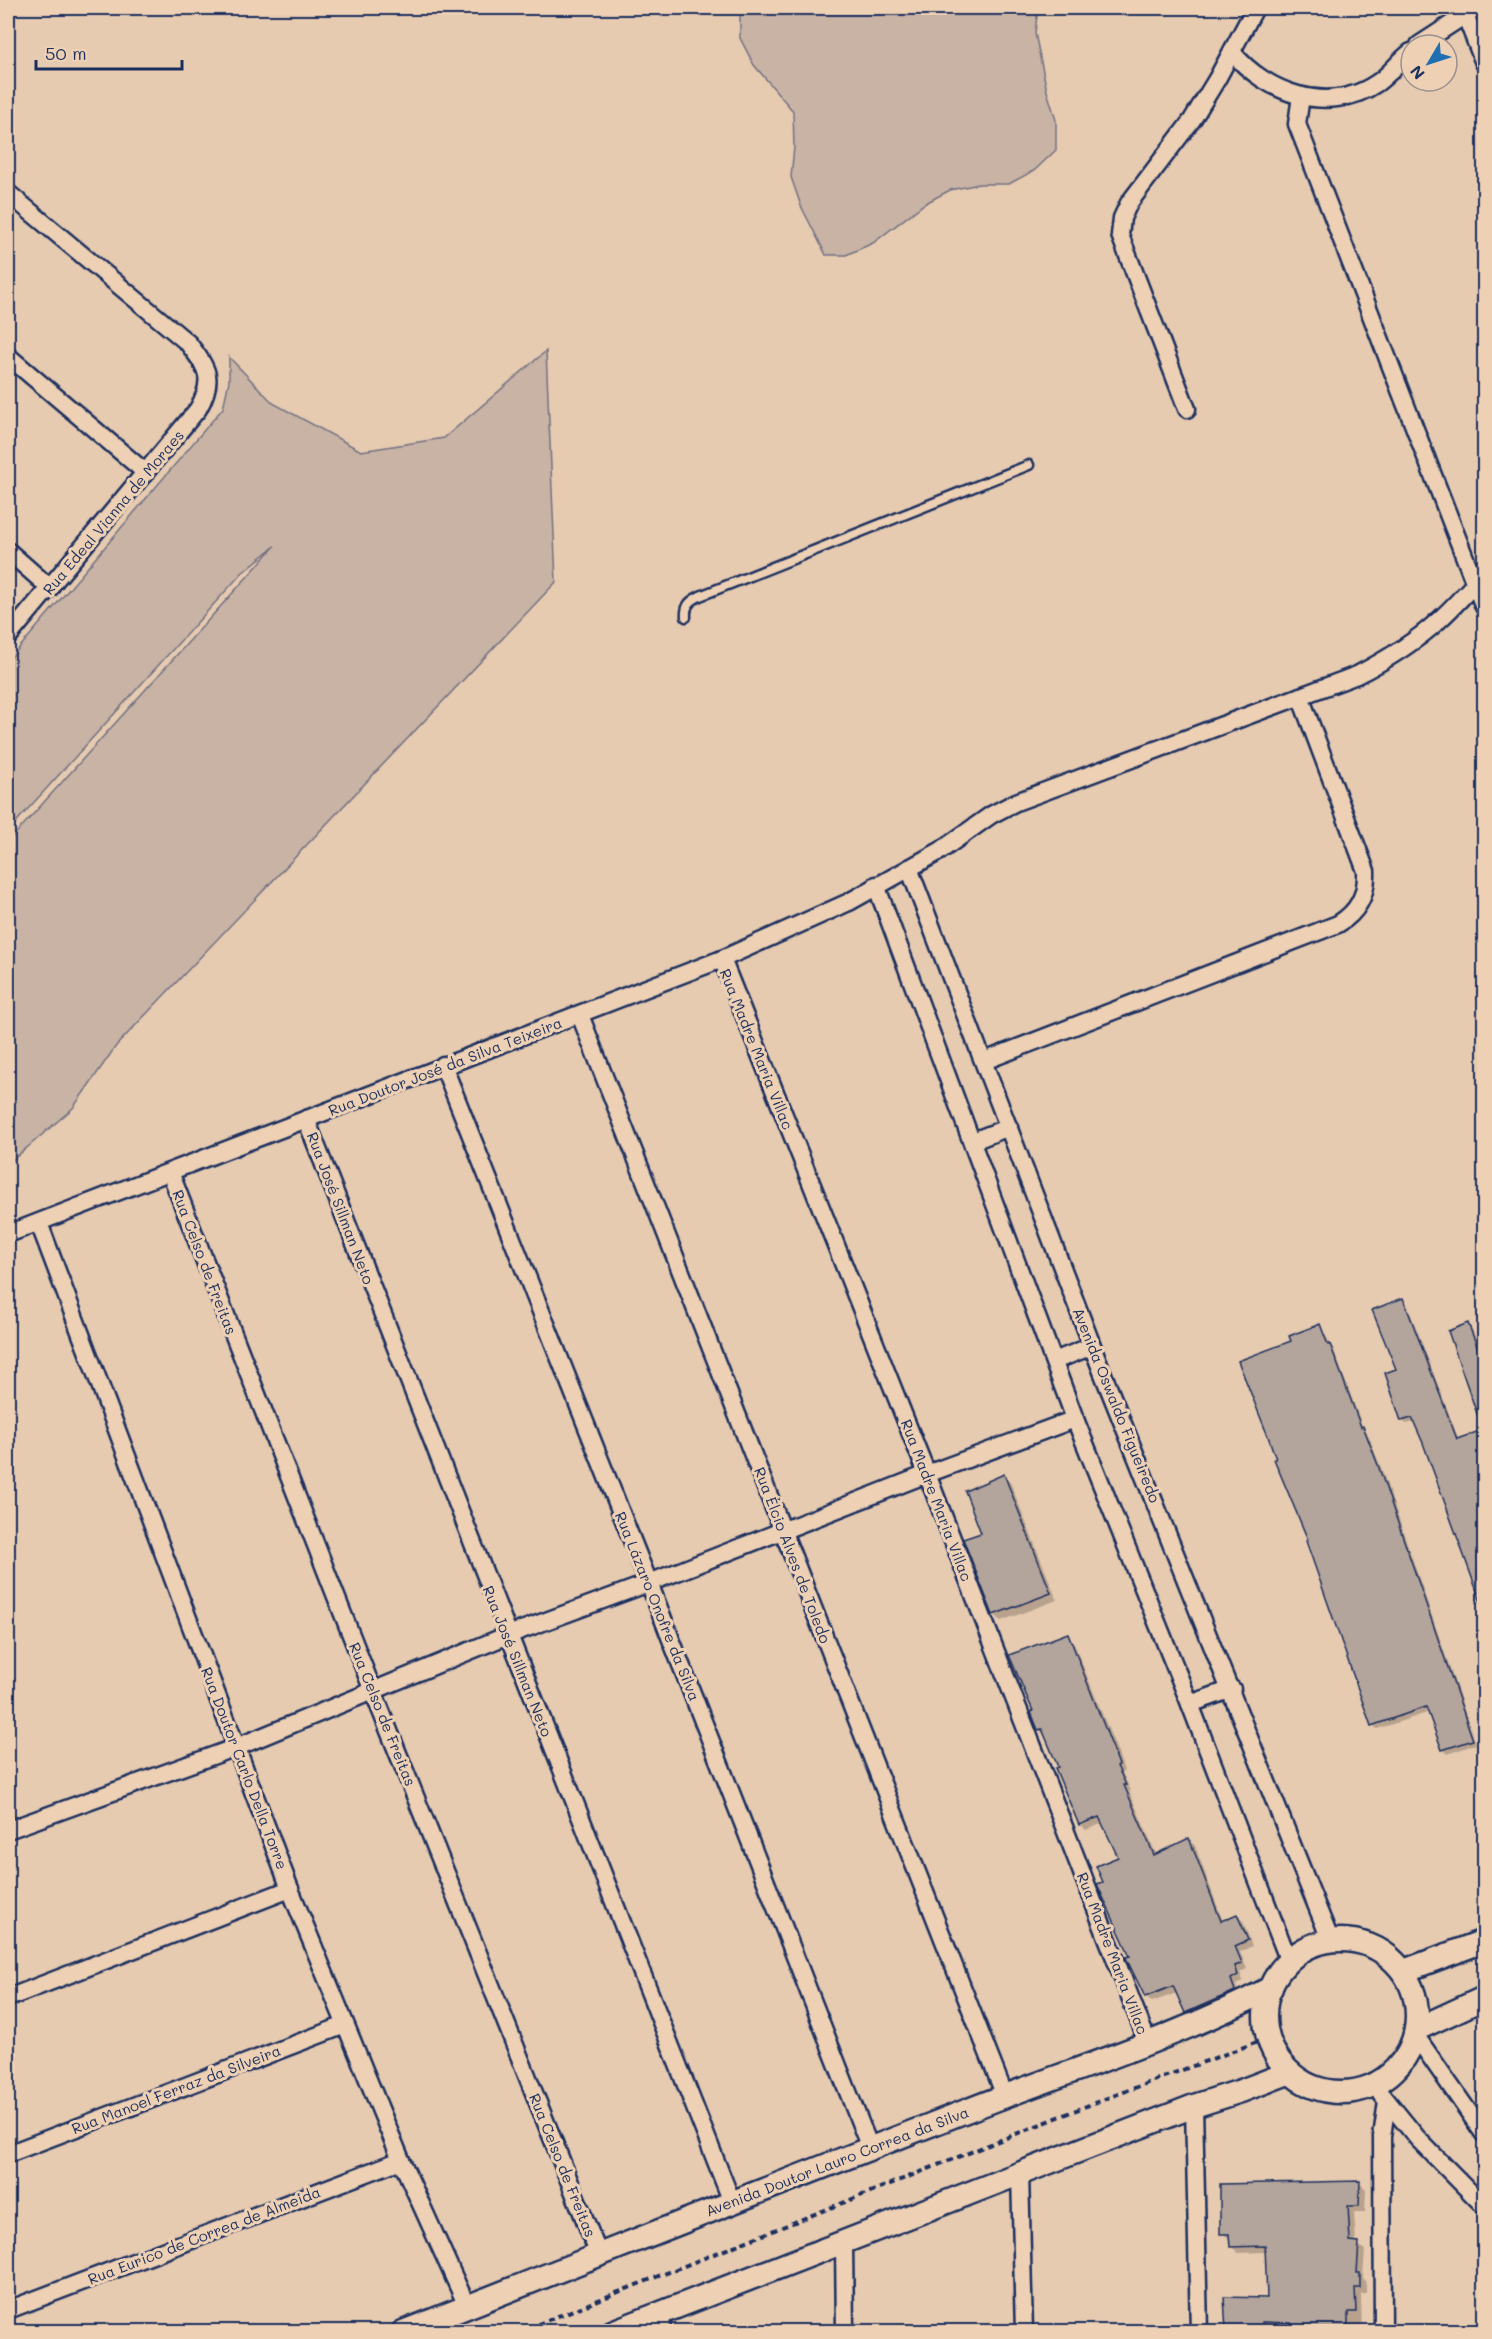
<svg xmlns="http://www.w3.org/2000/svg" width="1492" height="2339" font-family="Mali,sans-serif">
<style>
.green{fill:#c8b3a5;stroke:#727182;stroke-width:1.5}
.shadow{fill:#0003}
.building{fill:#b3a49c;stroke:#1b2f5e;stroke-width:1.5}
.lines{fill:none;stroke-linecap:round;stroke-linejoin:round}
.lane-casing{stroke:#1b2f5e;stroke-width:13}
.street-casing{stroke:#1b2f5e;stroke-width:21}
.secondary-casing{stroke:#1b2f5e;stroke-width:27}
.path{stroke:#1b2f5e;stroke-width:4;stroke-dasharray:6 4.5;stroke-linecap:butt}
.lane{stroke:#eed1b4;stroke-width:8}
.street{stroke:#eed1b4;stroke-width:16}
.secondary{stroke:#eed1b4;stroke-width:22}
.labels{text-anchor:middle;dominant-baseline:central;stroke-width:6;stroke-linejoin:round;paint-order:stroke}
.street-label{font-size:15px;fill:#1b2f5e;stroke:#eed1b4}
</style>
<rect width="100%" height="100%" fill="#e6cbb1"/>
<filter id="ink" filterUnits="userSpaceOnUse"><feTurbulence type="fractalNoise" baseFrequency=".0167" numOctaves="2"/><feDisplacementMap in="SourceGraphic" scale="12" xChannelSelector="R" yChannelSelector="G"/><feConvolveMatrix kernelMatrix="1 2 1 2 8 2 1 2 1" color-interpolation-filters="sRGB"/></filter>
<g filter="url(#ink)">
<g class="green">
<path d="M 740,8 L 1038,8 L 1035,33 L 1047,91 L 1056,120 L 1056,150 L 1035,170 L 1009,184 L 979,184 L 950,190 L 924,204 L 873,243 L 846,255 L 826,255 L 801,206 L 791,177 L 794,147 L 793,111 L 754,65 L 740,38 Z"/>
<path d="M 546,351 L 556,582 L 116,1046 L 73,1108 L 8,1164 L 8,842 L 275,546 L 242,573 L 8,831 L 8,661 L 223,408 L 229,381 L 229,357 L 273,403 L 361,451 L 444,438 Z"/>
</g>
<g class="shadow">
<path d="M 1403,1300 L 1407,1304 L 1459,1440 L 1484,1431 L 1484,1610 L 1435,1470 L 1415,1422 L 1406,1424 L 1402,1420 L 1398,1370 Z"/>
<path d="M 1468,1325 L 1472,1329 L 1484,1360 L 1484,1430 L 1450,1332 Z"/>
<path d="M 1320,1326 L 1334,1350 L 1363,1428 L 1367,1432 L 1382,1470 L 1476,1744 L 1448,1754 L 1443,1749 L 1430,1712 L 1377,1729 L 1373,1725 L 1310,1541 L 1283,1479 L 1240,1362 L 1293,1341 Z"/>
<path d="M 1004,1475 L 1010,1482 L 1057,1600 L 1001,1621 L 994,1614 L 982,1533 Z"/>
<path d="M 1067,1635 L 1073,1641 L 1118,1753 L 1124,1771 L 1122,1772 L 1131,1791 L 1129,1791 L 1157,1856 L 1189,1840 L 1195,1846 L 1223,1921 L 1237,1916 L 1243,1921 L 1252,1946 L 1240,1952 L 1247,1969 L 1240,1972 L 1243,1981 L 1236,1985 L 1240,1997 L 1192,2018 L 1186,2013 L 1177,1993 L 1152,2002 L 1146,1996 L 1105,1882 L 1120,1858 L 1104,1823 L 1086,1830 L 1080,1824 L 1046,1735 L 1039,1730 Z"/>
<path d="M 1359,2183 L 1366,2189 L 1365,2212 L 1354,2212 L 1356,2243 L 1365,2250 L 1363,2278 L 1366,2281 L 1366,2294 L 1361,2294 L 1362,2332 L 1227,2332 L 1226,2299 L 1268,2299 L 1267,2252 L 1238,2253 L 1231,2246 L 1231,2240 L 1222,2233 Z"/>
</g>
<g class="building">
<path d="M 1403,1298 L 1457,1439 L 1485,1429 L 1485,1608 L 1483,1608 L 1423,1443 L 1412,1418 L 1401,1421 L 1385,1373 L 1396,1369 L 1372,1310 Z"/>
<path d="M 1468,1323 L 1485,1367 L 1485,1428 L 1482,1428 L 1448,1331 Z"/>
<path d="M 1320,1324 L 1328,1345 L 1330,1344 L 1361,1427 L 1363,1426 L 1378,1465 L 1473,1740 L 1442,1750 L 1426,1707 L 1371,1726 L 1306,1541 L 1308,1540 L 1274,1459 L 1276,1459 L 1269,1439 L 1238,1361 L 1291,1341 L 1289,1336 Z"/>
<path d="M 1004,1474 L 1051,1593 L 993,1615 L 963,1539 L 981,1533 L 965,1491 Z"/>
<path d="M 1068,1633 L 1112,1746 L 1119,1765 L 1117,1766 L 1126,1785 L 1124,1785 L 1154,1855 L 1189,1838 L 1221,1921 L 1237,1914 L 1248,1940 L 1235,1946 L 1242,1963 L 1235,1966 L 1238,1975 L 1231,1979 L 1235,1991 L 1185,2013 L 1173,1986 L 1145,1997 L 1127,1960 L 1126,1957 L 1130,1956 L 1097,1884 L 1103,1882 L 1096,1866 L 1118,1857 L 1099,1817 L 1079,1825 L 1055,1768 L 1058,1767 L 1042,1729 L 1038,1730 L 1031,1712 L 1033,1711 L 1009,1655 Z"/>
<path d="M 1360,2181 L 1359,2206 L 1348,2206 L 1350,2241 L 1359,2242 L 1357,2273 L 1360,2273 L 1360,2288 L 1355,2288 L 1356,2312 L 1348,2312 L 1348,2331 L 1292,2331 L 1291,2323 L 1262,2322 L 1262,2331 L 1226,2331 L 1224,2297 L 1267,2298 L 1265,2246 L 1230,2247 L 1229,2234 L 1220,2234 L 1220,2184 Z"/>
</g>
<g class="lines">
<g class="lane-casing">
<path id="lane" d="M 686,617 C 685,605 690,601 700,596 L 1029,465"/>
</g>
<g class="street-casing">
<g id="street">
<path d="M 1465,14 L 1484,63"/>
<path d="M 1419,45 L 1476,8"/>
<path d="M 1232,52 C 1266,93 1328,116 1377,83 C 1389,75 1399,61 1411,52"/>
<path d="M 1301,96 L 1297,124 L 1484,607"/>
<path d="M 8,193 L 188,343 C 208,369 215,379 198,409 L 8,637"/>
<path d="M 8,356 L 146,473"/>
<path d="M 1187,409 L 1120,235 L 1122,218 L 1129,203 L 1192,120 L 1217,79 L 1255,8"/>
<path d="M 8,551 L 50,588"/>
<path d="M 909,868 L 1103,1374 L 1330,1939"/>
<path d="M 876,885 L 1075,1419 L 1190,1704 L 1288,1959"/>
<path d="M 722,959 L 927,1474 L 1148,2043"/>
<path d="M 580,1015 L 1005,2096"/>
<path d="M 984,1061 L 1338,924 C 1358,912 1367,895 1366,871 L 1300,696"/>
<path d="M 443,1065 L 649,1583 L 870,2148"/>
<path d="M 306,1119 L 732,2202"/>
<path d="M 973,1141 L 1009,1127"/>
<path d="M 170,1172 L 373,1691 L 599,2255"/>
<path d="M 39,1223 L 290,1889 L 401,2160 L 467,2306"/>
<path d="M 8,1234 L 722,959 L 849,902 L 940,851 L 991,815 L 1016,802 L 1357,675 C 1386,660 1414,643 1438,621 C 1455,606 1469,589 1484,574"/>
<path d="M 1054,1361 L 1092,1346"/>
<path d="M 1190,1704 L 1232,1689"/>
<path d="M 8,1830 L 237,1747 L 508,1635 L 649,1583 L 927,1474 L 1075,1419"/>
<path d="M 8,1998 L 290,1889"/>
<path d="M 1416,2036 L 1484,2134"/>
<path d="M 1375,2086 L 1418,2139 L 1484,2206"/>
<path d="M 1194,2106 L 1199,2332"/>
<path d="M 8,2154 L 345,2025"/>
<path d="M 1020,2173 L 1024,2332"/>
<path d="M 844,2242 L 845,2332"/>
<path d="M 8,2310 L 401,2160"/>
<path d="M 661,2312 L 662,2332"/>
<path d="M 1383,2332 L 1382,2137 L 1387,2101"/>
</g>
</g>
<g class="secondary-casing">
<g id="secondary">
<circle cx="1341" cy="2016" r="76"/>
<path d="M 1404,1971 L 1484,1941"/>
<path d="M 1417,2029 L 1484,1998"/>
<path d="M 403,2332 C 591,2258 778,2184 966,2111 C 1068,2071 1174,2039 1271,1988"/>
<path d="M 612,2332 L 1194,2106 L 1241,2091 L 1288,2073"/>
</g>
</g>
<path class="path" d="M 518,2332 L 1094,2103 L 1268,2038"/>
<use href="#lane" class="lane"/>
<use href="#street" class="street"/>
<use href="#secondary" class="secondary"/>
</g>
</g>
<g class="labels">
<g class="street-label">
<text transform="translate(113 512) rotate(-50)">Rua Edeal Vianna de Moraes</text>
<text transform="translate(757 1049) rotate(68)">Rua Madre Maria Villac</text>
<text transform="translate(445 1066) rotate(-21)">Rua Doutor José da Silva Teixeira</text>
<text transform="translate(341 1208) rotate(69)">Rua José Sillman Neto</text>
<text transform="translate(205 1262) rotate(69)">Rua Celso de Freitas</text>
<text transform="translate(1117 1405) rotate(68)">Avenida Oswaldo Figueiredo</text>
<text transform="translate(937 1500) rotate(69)">Rua Madre Maria Villac</text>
<text transform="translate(793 1555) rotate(69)">Rua Élcio Alves de Toledo</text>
<text transform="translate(658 1606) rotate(68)">Rua Lázaro Onofre da Silva</text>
<text transform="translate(518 1661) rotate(68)">Rua José Sillman Neto</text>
<text transform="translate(383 1714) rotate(68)">Rua Celso de Freitas</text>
<text transform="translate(245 1768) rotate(69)">Rua Doutor Carlo Della Torre</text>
<text transform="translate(1113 1953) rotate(69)">Rua Madre Maria Villac</text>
<text transform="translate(176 2089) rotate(-21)">Rua Manoel Ferraz da Silveira</text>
<text transform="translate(837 2161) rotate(-21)">Avenida Doutor Lauro Correa da Silva</text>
<text transform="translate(563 2165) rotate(68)">Rua Celso de Freitas</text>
<text transform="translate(204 2235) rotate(-21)">Rua Eurico de Correa de Almeida</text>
</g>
</g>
<rect width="1492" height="2339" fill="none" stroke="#eed1b4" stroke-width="30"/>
<rect x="15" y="15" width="1462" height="2309" fill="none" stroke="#1b2f5e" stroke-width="2" filter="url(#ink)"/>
<g transform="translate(1429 63) rotate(231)"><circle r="28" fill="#eed1b4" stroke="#9a9092" stroke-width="1.5"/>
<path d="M0-4.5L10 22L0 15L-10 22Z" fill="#1f6fb2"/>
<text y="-9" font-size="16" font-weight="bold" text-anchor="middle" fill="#1b2f5e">N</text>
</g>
<path d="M36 60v9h146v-9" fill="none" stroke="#1b2f5e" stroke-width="3"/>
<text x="45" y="60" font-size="18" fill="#1b2f5e" stroke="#eed1b4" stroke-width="4.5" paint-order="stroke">50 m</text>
</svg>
